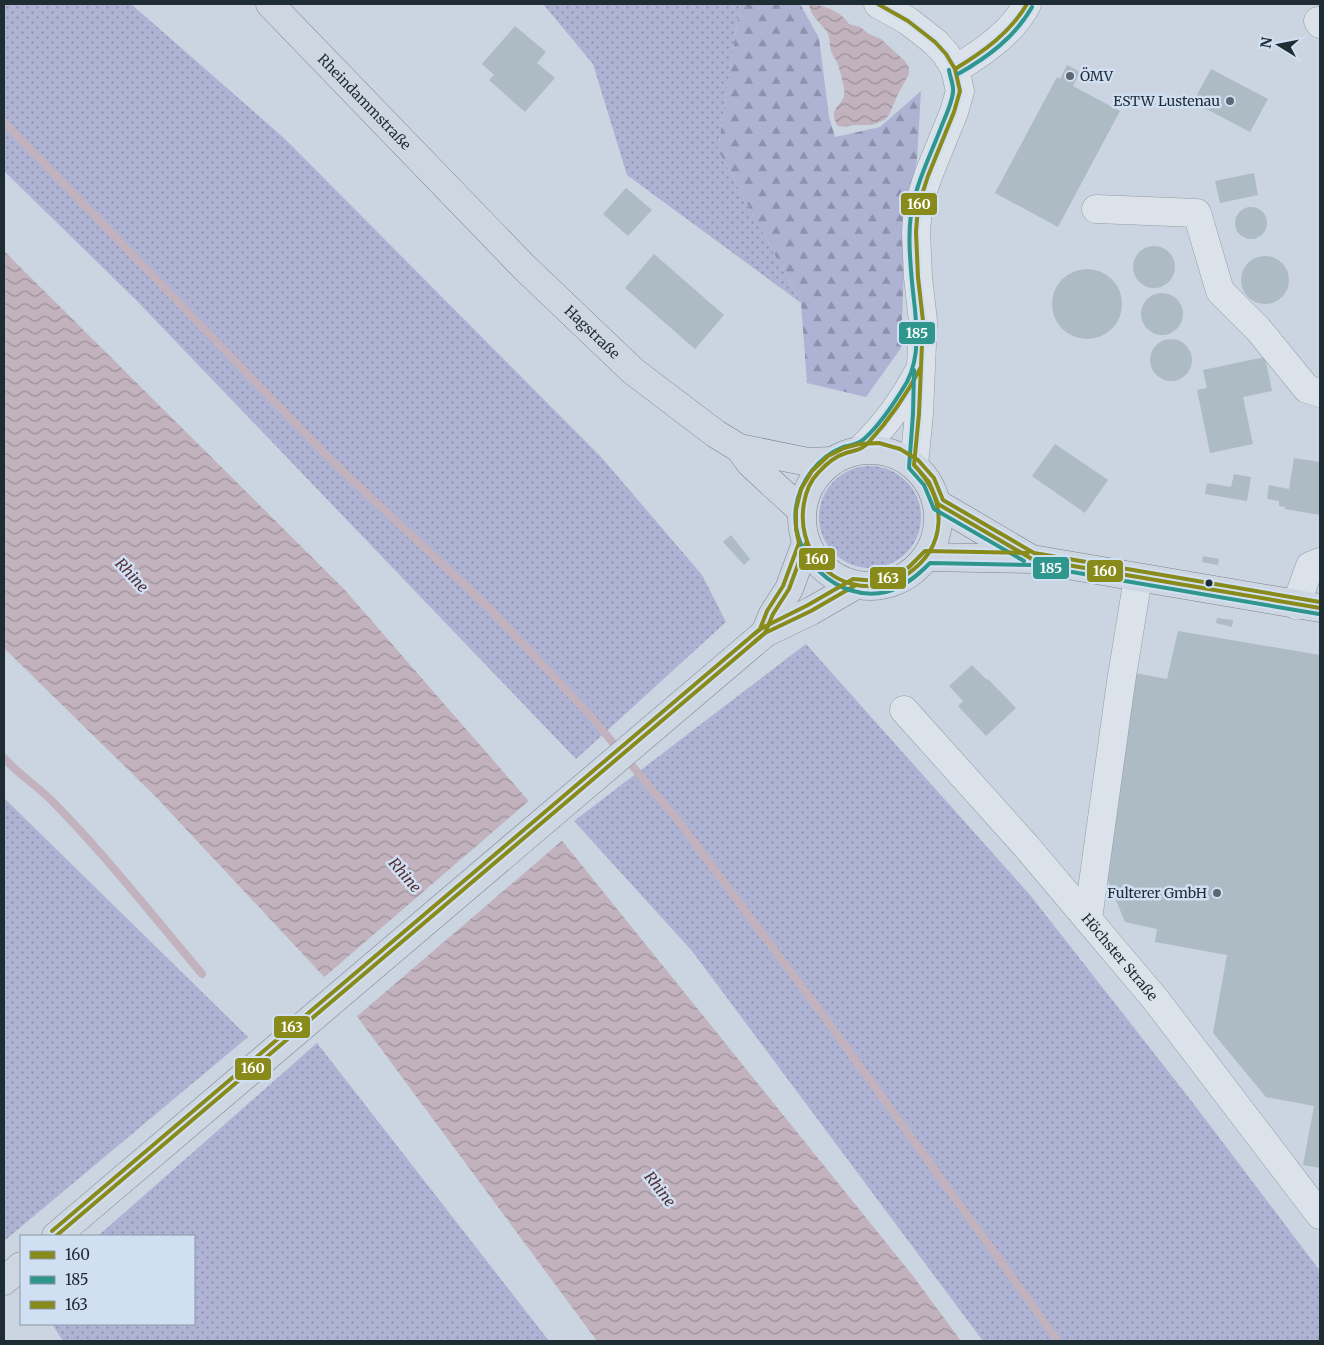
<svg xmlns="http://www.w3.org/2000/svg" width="1324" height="1345" font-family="Merriweather,serif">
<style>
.grass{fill:url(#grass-dots)}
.forest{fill:url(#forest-firs)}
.water{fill:url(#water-waves)}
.pier{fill:#cbd4e1}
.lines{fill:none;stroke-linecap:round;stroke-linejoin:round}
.stream{stroke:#c1b2be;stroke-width:8}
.building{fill:#acbbc4}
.minor-casing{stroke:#949da6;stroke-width:29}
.major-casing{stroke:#7b848c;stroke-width:29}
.minor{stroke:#dce2ea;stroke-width:28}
.major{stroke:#ced7e1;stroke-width:28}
.bus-1-casing{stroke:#d1dff2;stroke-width:8}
.bus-2-casing{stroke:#d1dff2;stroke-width:8}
.bus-3-casing{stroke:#d1dff2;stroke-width:8}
.bus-1{stroke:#888a1a;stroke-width:4}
.bus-2{stroke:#2e968d;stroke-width:4}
.bus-3{stroke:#888a1a;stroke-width:4}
.poi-dot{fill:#5b6771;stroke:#d1dff2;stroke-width:2}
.bus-dot{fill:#1e2c34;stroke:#d1dff2;stroke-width:2}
.labels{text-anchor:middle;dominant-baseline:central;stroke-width:5;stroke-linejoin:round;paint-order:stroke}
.poi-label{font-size:14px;fill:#1e2c34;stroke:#d1dff2;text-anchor:end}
.street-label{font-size:14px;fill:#1e2c34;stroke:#d1dff2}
.water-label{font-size:15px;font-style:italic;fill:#522e35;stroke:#d1dff2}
.line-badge{stroke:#d1dff2;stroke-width:2}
.badge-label{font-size:14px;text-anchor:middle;font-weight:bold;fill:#fff}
</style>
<defs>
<pattern id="grass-dots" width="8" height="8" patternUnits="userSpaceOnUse" patternTransform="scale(1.25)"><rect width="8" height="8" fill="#aeb2d3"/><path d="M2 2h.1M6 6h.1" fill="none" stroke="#8d91ac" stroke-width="1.8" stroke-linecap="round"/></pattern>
<pattern id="forest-firs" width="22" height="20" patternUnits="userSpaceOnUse" patternTransform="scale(1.25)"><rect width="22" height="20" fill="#aeb2d3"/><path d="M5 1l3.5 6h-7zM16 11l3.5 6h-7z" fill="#8d91ac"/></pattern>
<pattern id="water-waves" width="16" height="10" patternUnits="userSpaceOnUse" patternTransform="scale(1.25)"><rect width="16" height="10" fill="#c1b2be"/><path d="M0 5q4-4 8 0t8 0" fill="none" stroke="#9c919b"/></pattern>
</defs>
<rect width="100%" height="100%" fill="#cbd4e1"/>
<g class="grass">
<path d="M 4,4 L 131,4 L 285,139 L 602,458 L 702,575 L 726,622 L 576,759 L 136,300 L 4,171 Z"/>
<path d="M 543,4 L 740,4 L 718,150 L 801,303 L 627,175 L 593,64 Z"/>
<circle cx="870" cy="517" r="51"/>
<path d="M 806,644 L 1030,895 L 1193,1103 L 1320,1271 L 1320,1341 L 983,1341 L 692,951 L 574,821 Z"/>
<path d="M 4,798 L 248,1037 L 4,1241 Z"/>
<path d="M 317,1043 L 549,1341 L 63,1341 L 52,1324 L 194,1324 L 194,1236 L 98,1236 Z"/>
</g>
<path class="forest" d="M 740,4 L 800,4 L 819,38 L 829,117 L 835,137 L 880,127 L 921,91 L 917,160 L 906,212 L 901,348 L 866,397 L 807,383 L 801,303 L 718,150 Z"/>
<g class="water">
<path d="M 809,4 C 822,4 842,12 849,24 L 860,27 L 869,34 L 881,39 L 905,61 L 909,68 L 909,74 L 897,96 L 889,115 L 884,120 L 872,125 L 854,125 L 846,127 L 838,126 C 825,106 848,106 844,88 C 842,79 840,70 837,62 C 835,58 832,55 831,51 C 829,45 831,38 827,32 C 821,23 810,16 809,4 Z"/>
<path d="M 4,251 L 344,589 L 547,822 L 913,1276 L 961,1341 L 597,1341 L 342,996 L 156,797 L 4,648 Z"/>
</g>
<path class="pier" d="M 531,799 L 564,839 L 355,1018 L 340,998 L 322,979 Z"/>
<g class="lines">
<g class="stream">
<path d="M 4,122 L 332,461 L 488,607 L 589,714 L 680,823 L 828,1022 L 1058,1341"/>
<path d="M 4,758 C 19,775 39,787 55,804 C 107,857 154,917 202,974"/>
</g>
</g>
<g class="building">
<path d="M 515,26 L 546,52 L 537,63 L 555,78 L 525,112 L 489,80 L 494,75 L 482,64 Z"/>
<path d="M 1067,65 L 1080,72 L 1073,86 L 1120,111 L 1058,227 L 995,193 L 1057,77 L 1060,79 Z"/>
<path d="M 1211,69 L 1268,99 L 1250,132 L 1193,102 Z"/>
<path d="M 1254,173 L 1258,195 L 1220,203 L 1215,181 Z"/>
<path d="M 626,188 L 652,210 L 628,236 L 603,214 Z"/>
<circle cx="1251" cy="223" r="16"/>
<circle cx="1154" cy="267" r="21"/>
<path d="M 654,254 L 724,315 L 695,349 L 625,288 Z"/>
<circle cx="1265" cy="280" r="24"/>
<circle cx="1087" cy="304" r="35"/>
<circle cx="1162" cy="314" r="21"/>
<circle cx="1171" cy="360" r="21"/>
<path d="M 1265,357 L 1272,391 L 1243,397 L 1253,444 L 1210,453 L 1197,390 L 1207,388 L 1203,370 Z"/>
<path d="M 1055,444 L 1108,480 L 1085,513 L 1032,476 Z"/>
<path d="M 1294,458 L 1320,462 L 1320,515 L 1285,509 L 1285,507 L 1279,506 L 1279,501 L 1267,499 L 1269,485 L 1289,489 Z"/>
<path d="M 1234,474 L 1251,477 L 1247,501 L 1205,494 L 1207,483 L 1231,487 Z"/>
<path d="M 731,535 L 750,559 L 744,565 L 723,542 Z"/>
<path d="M 1203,556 L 1219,559 L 1218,565 L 1202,562 Z"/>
<path d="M 1217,618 L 1233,620 L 1232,627 L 1216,623 Z"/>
<path d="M 1178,631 L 1320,655 L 1320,1168 L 1303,1165 L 1314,1106 L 1266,1097 L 1213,1033 L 1227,955 L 1155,942 L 1157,929 L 1125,922 L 1101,864 L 1135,673 L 1167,679 Z"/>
<path d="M 972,665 L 987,680 L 988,679 L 1016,708 L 986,736 L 958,706 L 963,701 L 949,686 Z"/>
</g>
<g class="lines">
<g class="minor-casing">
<g id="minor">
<path d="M 878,4 L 908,21 L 935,42 L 946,54 L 955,69 L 960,91 L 954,112 L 928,176 L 918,207 L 916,232 L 918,277 L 923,321 L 919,414 L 914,465"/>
<path d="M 1318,21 L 1320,24"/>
<path d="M 955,69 C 981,54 1014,31 1027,4"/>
<path d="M 1096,209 L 1197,213 L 1220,291 L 1258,329 L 1307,389 L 1320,393"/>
<path d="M 860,450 C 884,427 904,400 919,371"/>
<path d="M 1296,605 L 1310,566 L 1320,562"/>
<path id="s1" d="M 904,710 L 1026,846 L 1156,1000 L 1320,1215"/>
<path d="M 1088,919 L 1121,682 L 1138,578"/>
</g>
</g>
<g class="major-casing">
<g id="major">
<path id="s2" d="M 270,4 L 524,267 L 633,371 L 716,434 L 739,448 L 808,462 L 832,461"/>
<path d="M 739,448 L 750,463 L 802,511"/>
<circle cx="870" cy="518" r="68"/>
<path d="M 938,504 L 1028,557"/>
<path d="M 927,557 L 1032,559 L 1320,608"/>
<path d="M 765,633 L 773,614 L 789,589 L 806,543"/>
<path d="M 56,1236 L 765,633 L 811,611 L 856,585"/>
<path d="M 4,1281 L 21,1266"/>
</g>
</g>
<use href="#minor" class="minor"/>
<use href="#major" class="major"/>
<g class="bus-1-casing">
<g id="bus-1">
<path d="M 878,4 L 908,21 L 935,42 L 946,54 L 955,69 L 960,91 L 954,112 L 928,176 L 918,207 L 916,232 L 918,277 L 923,321 L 919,414 L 914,465 C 948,500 948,547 906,575 C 890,586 870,589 852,584 C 816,574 798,538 804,503 C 806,492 810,481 818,473 C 825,465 836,456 846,453 C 856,450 862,450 869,442 C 890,419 907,394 921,367"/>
<path d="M 955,69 C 983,52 1010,33 1027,4"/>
<path d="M 921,473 L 929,482 L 938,504 L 1032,559 L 1320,608"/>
<path d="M 753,643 L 765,633 L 773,614 L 789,589 L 806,543"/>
<path d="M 56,1236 L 765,633 L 811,611 L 856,585"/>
</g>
</g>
<g class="bus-2-casing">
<g id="bus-2">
<path d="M 949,70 C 950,77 954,86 953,92 C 952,103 946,115 942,125 C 931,154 916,183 911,214 C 908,236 910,259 912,282 C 915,314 923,351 907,382 C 895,402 881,424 864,439 C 857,445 851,445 843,447 C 818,457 800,481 796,507 C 789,556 837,603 886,592 C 903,588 917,576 930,563 L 1031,565 L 1319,614"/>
<path d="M 958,74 C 988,57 1015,37 1032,7"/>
<path d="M 914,370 L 913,414 L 909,468 L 924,485 L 934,509 L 1024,561"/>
</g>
</g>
<g class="bus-3-casing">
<g id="bus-3">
<path d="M 753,635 L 762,628 L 808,605 L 853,579 L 876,581 L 894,576 L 909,567 L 925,551 L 1028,553"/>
<path d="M 52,1231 L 760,629 L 767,611 L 783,586 L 799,543 L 796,529 L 796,510 L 801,489 L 812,471 L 828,456 L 844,448 L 859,444 L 879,443 L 900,449 L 918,460 L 934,478 L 943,500 L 1034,553 L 1320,602"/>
</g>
</g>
<use href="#bus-1" class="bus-1"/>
<use href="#bus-2" class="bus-2"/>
<use href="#bus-3" class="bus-3"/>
</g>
<g class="poi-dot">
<circle cx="1070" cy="76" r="5"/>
<circle cx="1230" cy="101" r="5"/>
<circle cx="1217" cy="893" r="5"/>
</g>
<circle class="bus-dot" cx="1209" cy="583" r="4.5"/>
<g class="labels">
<g class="poi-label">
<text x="1080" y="76" text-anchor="start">ÖMV</text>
<text x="1220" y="101">ESTW Lustenau</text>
<text x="1207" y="893">Fulterer GmbH</text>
</g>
<g class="street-label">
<text stroke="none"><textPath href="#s2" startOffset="136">Rheindammstraße</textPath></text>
<text stroke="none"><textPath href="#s2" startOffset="460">Hagstraße</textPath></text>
<text stroke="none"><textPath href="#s1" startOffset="328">Höchster Straße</textPath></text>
</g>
<g class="water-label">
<text transform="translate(132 575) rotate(47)">Rhine</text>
<text transform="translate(405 875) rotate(49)">Rhine</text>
<text transform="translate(660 1189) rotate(52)">Rhine</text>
</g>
</g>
<g class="line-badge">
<rect x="900" y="192" width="38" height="24" rx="5" fill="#888a1a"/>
<rect x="898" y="321" width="38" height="24" rx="5" fill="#2e968d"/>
<rect x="798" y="547" width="38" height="24" rx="5" fill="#888a1a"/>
<rect x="1032" y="556" width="38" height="24" rx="5" fill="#2e968d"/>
<rect x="1086" y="559" width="38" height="24" rx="5" fill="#888a1a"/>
<rect x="869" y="566" width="38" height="24" rx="5" fill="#888a1a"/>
<rect x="273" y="1015" width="38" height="24" rx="5" fill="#888a1a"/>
<rect x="234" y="1057" width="38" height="24" rx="5" fill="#888a1a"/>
</g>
<g class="badge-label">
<text x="919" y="209">160</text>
<text x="917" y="338">185</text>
<text x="817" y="564">160</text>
<text x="1051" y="573">185</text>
<text x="1105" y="576">160</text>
<text x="888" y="583">163</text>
<text x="292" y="1032">163</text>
<text x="253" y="1073">160</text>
</g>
<rect width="1324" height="1345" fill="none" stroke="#1e2c34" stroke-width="10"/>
<rect x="20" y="1235" width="175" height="90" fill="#d1dff2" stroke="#8997a6"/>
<rect x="30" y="1251" width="25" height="8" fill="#888a1a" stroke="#8997a6"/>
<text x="65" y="1260" font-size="15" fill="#1e2c34">160</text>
<rect x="30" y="1276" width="25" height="8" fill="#2e968d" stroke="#8997a6"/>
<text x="65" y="1285" font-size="15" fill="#1e2c34">185</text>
<rect x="30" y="1301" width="25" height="8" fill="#888a1a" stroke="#8997a6"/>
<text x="65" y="1310" font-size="15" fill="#1e2c34">163</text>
<g transform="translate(1279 45) rotate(280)" stroke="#d1dff2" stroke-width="4" paint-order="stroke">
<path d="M0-4L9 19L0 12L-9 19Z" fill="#1e2c34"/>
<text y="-8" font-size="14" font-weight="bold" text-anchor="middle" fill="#1e2c34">N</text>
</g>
</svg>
